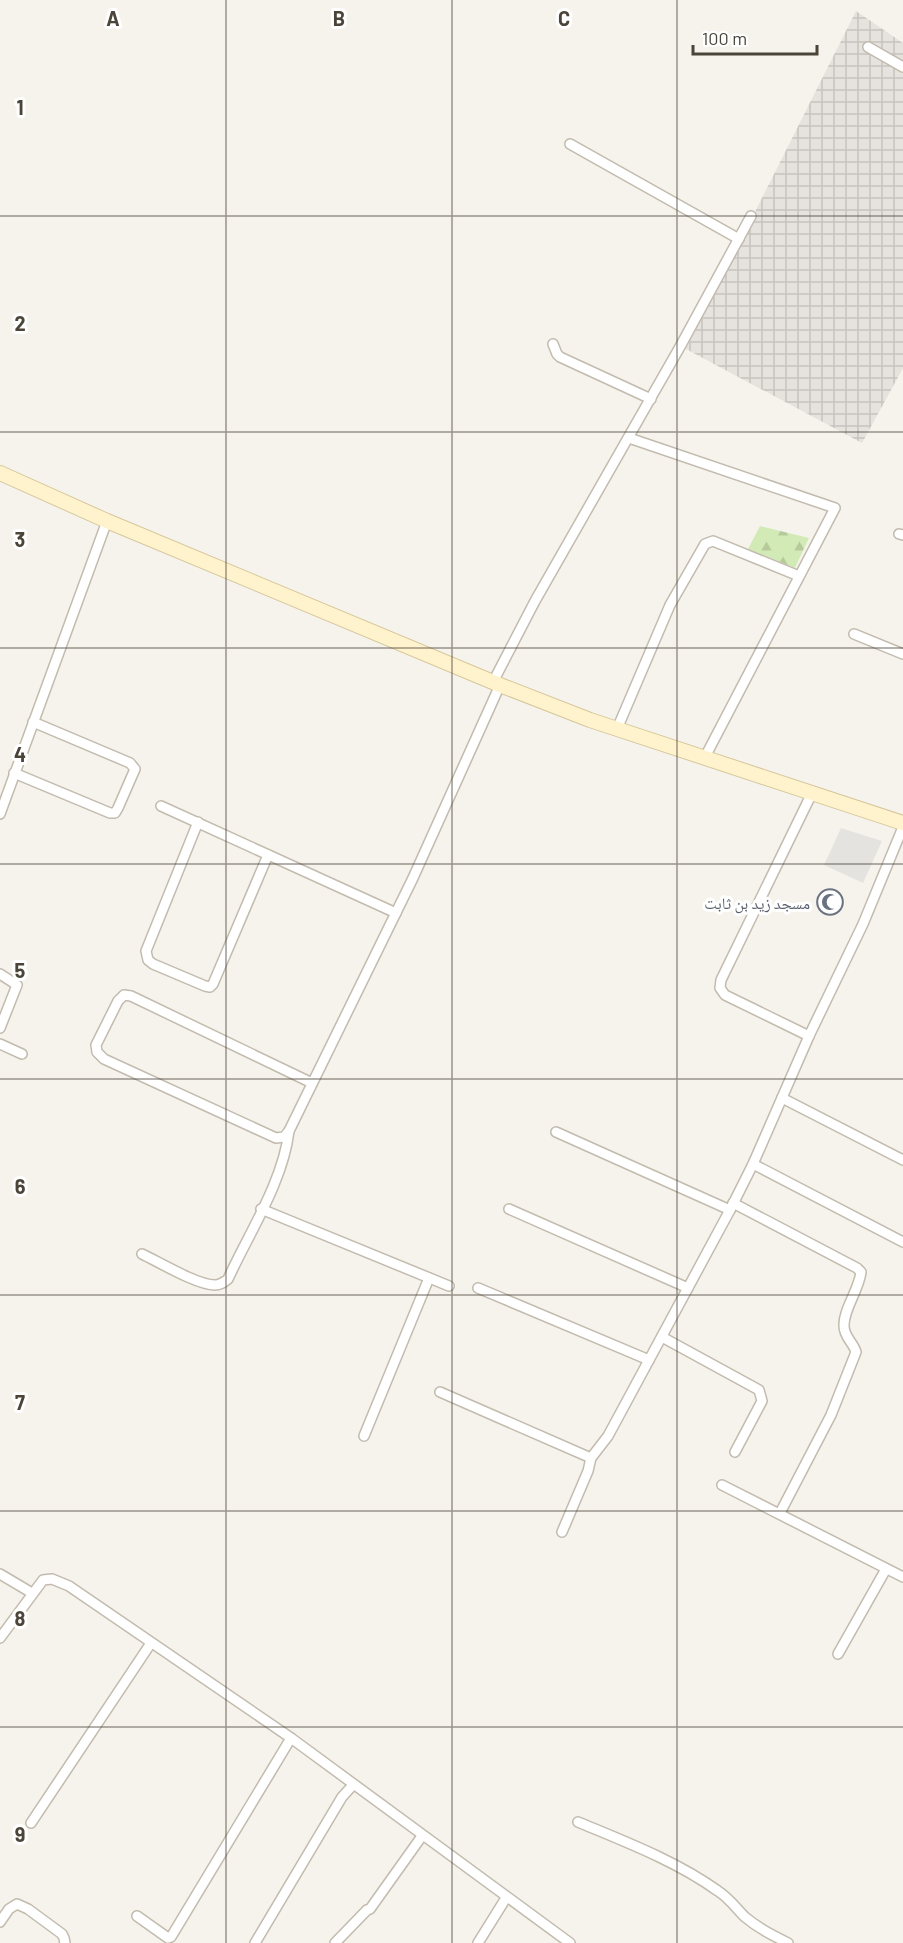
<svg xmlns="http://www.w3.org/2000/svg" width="903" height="1943" font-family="Barlow,'Noto Naskh Arabic',sans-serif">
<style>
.industrial{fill:url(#industrial-grid)}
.forest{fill:url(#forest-firs)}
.parking{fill:#e5e3e0}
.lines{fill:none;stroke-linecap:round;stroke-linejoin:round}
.street-casing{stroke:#c2bbae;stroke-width:12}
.secondary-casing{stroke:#d6c79b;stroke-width:16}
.street{stroke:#fff;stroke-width:9}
.secondary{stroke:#fff3cd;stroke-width:14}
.grid{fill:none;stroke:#4b4439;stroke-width:1.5;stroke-opacity:0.55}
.labels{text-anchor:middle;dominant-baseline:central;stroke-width:6;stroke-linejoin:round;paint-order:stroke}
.worship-label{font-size:16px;fill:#5b616d;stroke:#fff;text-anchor:end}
.grid-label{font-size:20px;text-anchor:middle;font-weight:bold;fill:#4b4439;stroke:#fff;stroke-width:6;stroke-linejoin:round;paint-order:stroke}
</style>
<defs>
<pattern id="industrial-grid" width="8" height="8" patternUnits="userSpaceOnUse" patternTransform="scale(1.5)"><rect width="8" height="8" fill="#e6e2dd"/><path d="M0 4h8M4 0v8" fill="none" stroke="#c7c3be"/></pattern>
<pattern id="forest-firs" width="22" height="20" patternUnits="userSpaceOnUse" patternTransform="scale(1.5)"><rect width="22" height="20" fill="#d2eab5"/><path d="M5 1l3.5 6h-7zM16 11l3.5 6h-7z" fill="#b6ca9c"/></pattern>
</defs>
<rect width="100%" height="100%" fill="#f6f3ec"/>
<path class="industrial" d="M 856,11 L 903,43 L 903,368 L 862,443 L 686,349 Z"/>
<path class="forest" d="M 760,526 L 809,538 L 795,568 L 748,549 Z"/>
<path class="parking" d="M 841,828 L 882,841 L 863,883 L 824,865 Z"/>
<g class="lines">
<g class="street-casing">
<g id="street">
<path d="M 868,47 L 903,67"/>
<path d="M 570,144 L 739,239"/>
<path d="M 553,344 L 557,354 L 560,357 L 651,399"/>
<path d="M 629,438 L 835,508 L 704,759"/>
<path d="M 899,534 L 903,535"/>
<path d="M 854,634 L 903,654"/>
<path d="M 493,682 L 535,601 L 681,345 L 751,216"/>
<path d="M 617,729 L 670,605 L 705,544 L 713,541 L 799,576"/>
<path d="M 14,773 L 110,813 L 115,813 L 118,808 L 135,769 L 130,763 L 33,722"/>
<path d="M 161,806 L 396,913"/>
<path d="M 0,814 L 107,521"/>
<path d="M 198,822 L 146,951 L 148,960 L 153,964 L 205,986 L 210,987 L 213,984 L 268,855"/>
<path d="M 0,974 L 17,985 L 0,1028"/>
<path d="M 809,1036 L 725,995 L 720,988 L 721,980 L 812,793"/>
<path d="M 0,1044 L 22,1054"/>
<path d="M 312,1083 L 131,996 L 124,995 L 118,1001 L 96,1045 L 97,1052 L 104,1059 L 276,1138 L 284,1137 L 289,1131 L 413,878 L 500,685"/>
<path d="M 782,1098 L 903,1160"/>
<path d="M 556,1132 L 730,1210"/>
<path d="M 753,1164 L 903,1242"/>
<path d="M 733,1203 L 857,1268 L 861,1272 C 859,1290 843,1310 844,1326 C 844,1337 853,1342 856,1352 L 831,1415 L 780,1513"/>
<path d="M 261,1209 L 449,1286"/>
<path d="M 509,1209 L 688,1288"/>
<path d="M 142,1254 C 159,1262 197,1285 215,1285 C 220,1285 223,1283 228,1279 C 249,1233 283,1182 289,1131"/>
<path d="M 478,1288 L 649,1360"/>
<path d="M 662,1337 L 759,1390 L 762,1401 L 735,1452"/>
<path d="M 440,1392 L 591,1458 L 608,1436 L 730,1210 L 753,1164 L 809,1036 L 863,924 L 903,827"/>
<path d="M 364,1436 L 429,1278"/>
<path d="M 722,1485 L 903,1577"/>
<path d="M 562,1532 L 588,1471 L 591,1458"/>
<path d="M 0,1574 L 32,1593"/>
<path d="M 0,1638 L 43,1580 L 52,1579 L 69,1586 L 291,1738 L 570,1943"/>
<path d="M 838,1654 L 886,1569"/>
<path d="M 578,1822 C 626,1842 676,1861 718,1891 C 729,1898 736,1908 745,1917 C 758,1928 772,1935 788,1943"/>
<path d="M 31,1823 L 151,1643"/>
<path d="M 137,1916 L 168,1938 L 171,1937 L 291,1738"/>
<path d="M 0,1922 L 9,1909 L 17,1904 L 28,1909 L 62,1934 L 64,1938 L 65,1943"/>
<path d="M 255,1943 L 342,1797 L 353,1785"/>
<path d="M 335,1943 L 367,1910 L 370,1909 L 422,1836"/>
<path d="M 478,1943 L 506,1898"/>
</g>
</g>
<g class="secondary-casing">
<path id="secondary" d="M 0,473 L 107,521 L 500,685 L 590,720 L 903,823"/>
</g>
<use href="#street" class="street"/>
<use href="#secondary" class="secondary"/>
</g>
<path class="grid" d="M 226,0 L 226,1943M 452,0 L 452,1943M 677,0 L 677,1943M 0,216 L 903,216M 0,432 L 903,432M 0,648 L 903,648M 0,864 L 903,864M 0,1079 L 903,1079M 0,1295 L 903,1295M 0,1511 L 903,1511M 0,1727 L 903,1727"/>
<defs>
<g id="mosque-ring" transform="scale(1.35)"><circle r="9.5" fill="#fff" stroke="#6b7280" stroke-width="1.5"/><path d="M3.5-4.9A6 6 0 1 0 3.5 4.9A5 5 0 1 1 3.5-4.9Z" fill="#6b7280"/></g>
</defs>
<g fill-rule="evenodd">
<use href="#mosque-ring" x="830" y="902"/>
</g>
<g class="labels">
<g class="worship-label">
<text x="810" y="902">مسجد زيد بن ثابت</text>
</g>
</g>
<g class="grid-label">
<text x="113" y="26">A</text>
<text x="339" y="26">B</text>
<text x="564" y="26">C</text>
<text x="20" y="115">1</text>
<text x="20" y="331">2</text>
<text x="20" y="547">3</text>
<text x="20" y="762">4</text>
<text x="20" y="978">5</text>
<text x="20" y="1194">6</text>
<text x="20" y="1410">7</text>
<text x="20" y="1626">8</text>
<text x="20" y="1842">9</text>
</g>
<path d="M693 45v9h124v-9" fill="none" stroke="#4b4439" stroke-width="3"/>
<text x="702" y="45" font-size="18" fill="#4b4439" stroke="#ffffff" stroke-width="4.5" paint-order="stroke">100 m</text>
</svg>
